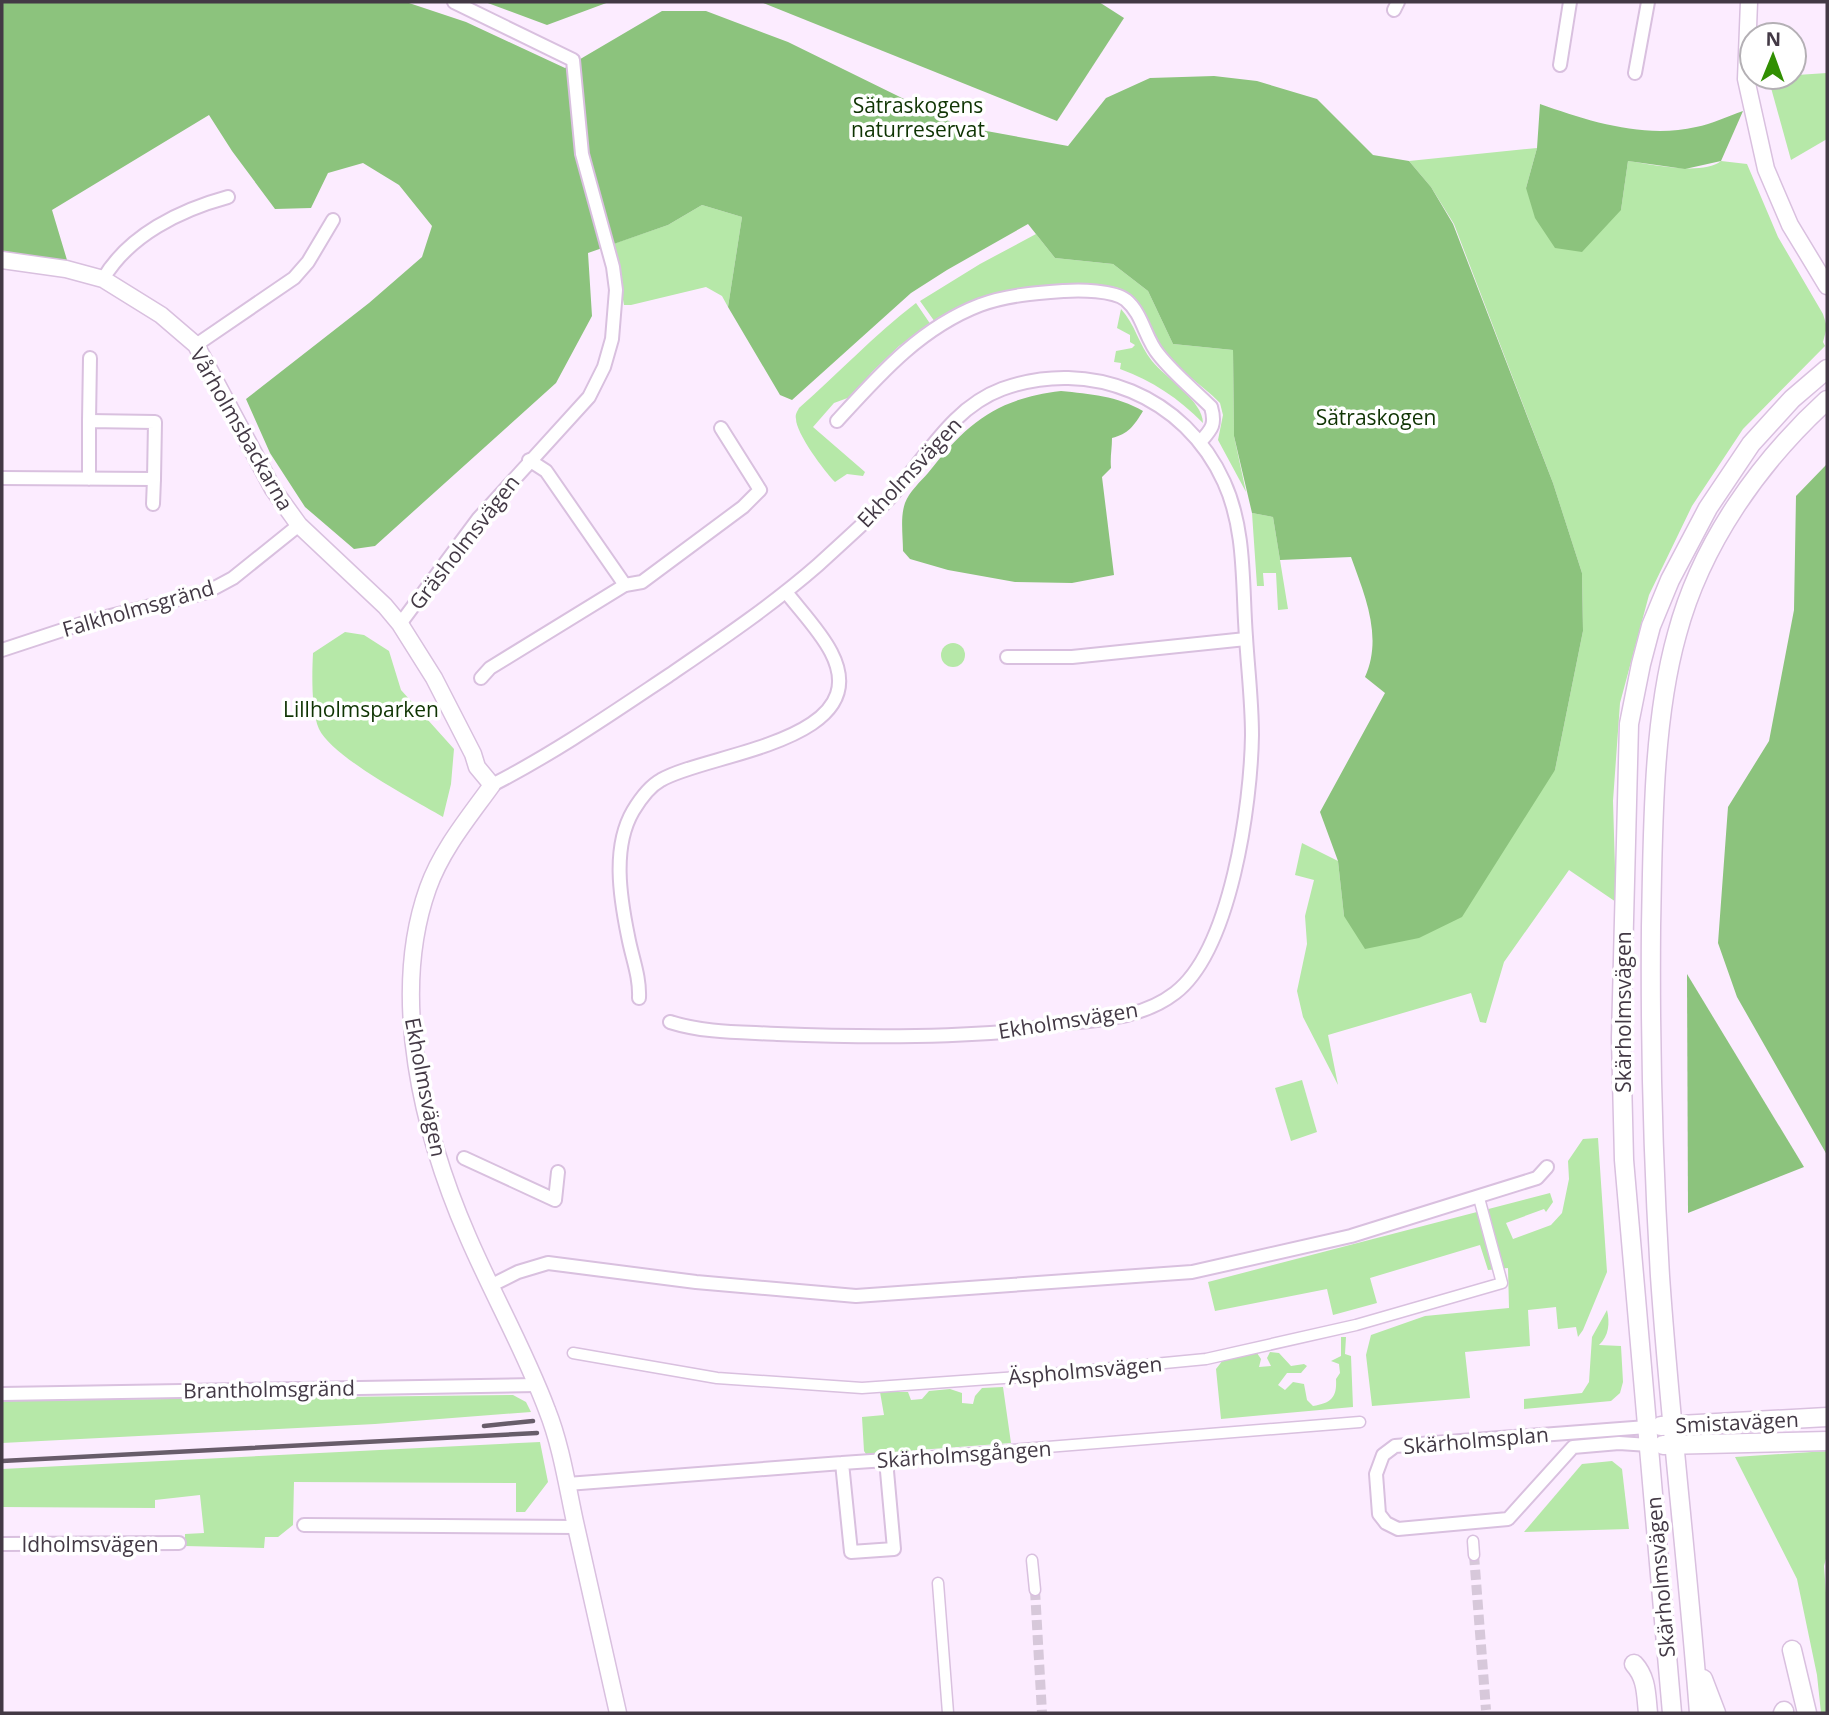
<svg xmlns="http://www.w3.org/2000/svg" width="1829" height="1715" font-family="'Open Sans',sans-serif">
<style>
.green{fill:#b6e8a8}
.forest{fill:#8cc37d}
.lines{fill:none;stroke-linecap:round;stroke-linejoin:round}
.pedestrian-tunnel{stroke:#d7c8da;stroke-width:10;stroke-dasharray:10 5;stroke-linecap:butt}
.pedestrian-casing{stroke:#d9c0df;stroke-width:13}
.minor-casing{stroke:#d9c0df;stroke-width:16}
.tertiary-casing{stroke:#d9c0df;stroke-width:19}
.secondary-casing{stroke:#d9c0df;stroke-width:21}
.pedestrian{stroke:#fff;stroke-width:10}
.minor{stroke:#fff;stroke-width:12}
.tertiary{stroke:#fff;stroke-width:16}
.secondary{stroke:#fff;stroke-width:18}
.rail{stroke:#685c6a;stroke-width:4.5}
.labels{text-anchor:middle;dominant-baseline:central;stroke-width:7;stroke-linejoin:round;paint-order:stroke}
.park-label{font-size:21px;fill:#0f3403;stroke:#fff}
.street-label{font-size:21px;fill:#433945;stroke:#fff}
</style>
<rect width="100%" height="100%" fill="#fcecff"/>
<g class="green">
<path d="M 1827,73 L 1827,139 L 1791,160 L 1768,77 Z"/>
<path d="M 1537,148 L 1526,188 L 1621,210 L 1628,161 C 1651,164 1702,176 1721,161 L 1747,164 L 1778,237 L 1823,314 L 1827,327 L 1823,342 L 1825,346 L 1743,429 L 1692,506 L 1649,595 L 1620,703 L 1613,801 L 1616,902 L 1569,870 L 1504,962 L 1486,1023 L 1480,1022 L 1471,993 L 1328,1035 L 1338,1085 L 1303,1017 L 1297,991 L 1307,944 L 1305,916 L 1314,880 L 1295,875 L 1302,843 L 1338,861 L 1344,916 L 1555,770 L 1583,631 L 1582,573 L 1553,483 L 1454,224 L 1431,187 L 1409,161 Z"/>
<path d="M 702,205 L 742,217 L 728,307 L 722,296 L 706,287 L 631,305 L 624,305 L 613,244 L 668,225 Z"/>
<path d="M 1036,234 L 1055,258 L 1113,264 L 1148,291 L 1173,344 L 1233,350 L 1234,436 L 1246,492 L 1218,440 L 1223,415 L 1220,403 C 1202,384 1176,370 1161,348 C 1146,326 1150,309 1125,291 C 1104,277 1022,286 998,293 C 980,298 950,312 935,322 L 920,301 L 980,264 Z"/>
<path d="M 916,303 L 931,325 L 899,346 L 872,372 L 853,396 L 834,403 L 813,427 L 865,472 L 863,476 L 847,474 L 835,482 C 824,471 796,433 796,419 C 795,414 797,412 799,408 C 839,373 874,335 916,303 Z"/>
<path d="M 1121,309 C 1135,324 1139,345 1152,361 C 1166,378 1203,401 1203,423 C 1178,398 1153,381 1120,369 L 1121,363 L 1114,362 L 1116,351 L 1132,348 L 1135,345 L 1130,342 L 1130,335 L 1117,328 Z"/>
<path d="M 1252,513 L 1273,517 L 1288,609 L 1278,610 L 1276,573 L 1263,573 L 1264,586 L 1257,586 Z"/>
<path d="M 345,632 L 364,635 L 389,651 L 401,690 L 454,749 L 451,784 L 443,817 C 414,800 332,757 319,729 C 311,711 312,672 313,653 Z"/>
<circle cx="953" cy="655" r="12"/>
<path d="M 1302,1080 L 1317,1132 L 1291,1141 L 1275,1088 Z"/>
<path d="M 1598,1138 L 1607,1272 L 1583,1330 L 1578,1337 L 1576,1327 L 1558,1329 L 1556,1307 L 1528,1310 L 1530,1346 L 1465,1352 L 1470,1398 L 1372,1406 L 1366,1355 L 1371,1335 L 1425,1316 L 1509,1308 L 1508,1268 L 1488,1270 L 1480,1245 L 1370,1278 L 1377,1303 L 1333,1315 L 1327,1289 L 1215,1311 L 1208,1282 L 1550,1193 L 1553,1202 L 1546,1212 L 1544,1209 L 1506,1223 L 1513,1239 L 1551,1225 L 1562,1213 L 1569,1179 L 1568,1161 L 1583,1139 Z"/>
<path d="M 1607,1310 C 1610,1323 1609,1336 1599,1345 L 1621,1346 L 1623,1382 L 1620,1393 L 1611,1401 L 1524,1409 L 1524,1399 L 1582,1393 L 1589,1382 L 1592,1337 Z"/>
<path d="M 1341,1337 L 1346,1337 L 1345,1354 L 1351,1356 L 1353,1407 L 1221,1419 L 1216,1369 L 1223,1360 L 1257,1353 L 1261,1359 L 1259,1367 L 1271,1366 L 1267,1358 L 1270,1352 L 1279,1353 L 1291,1366 L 1304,1364 L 1307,1366 L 1301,1373 L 1287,1373 L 1278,1385 L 1285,1390 L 1293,1382 L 1304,1384 L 1307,1400 L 1313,1406 C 1332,1403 1337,1397 1336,1379 L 1340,1373 L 1339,1364 L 1331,1361 L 1341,1356 Z"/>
<path d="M 1003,1387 L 1011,1443 L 866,1454 L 864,1451 L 862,1417 L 884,1415 L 880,1392 L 908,1392 L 911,1400 L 922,1399 L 929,1391 L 950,1389 L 962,1393 L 962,1403 L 973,1404 L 975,1396 L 982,1388 Z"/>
<path d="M 513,1395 L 526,1402 L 531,1412 L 375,1424 L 2,1443 L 2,1401 Z"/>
<path d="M 540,1442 L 548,1482 L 525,1512 L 516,1512 L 516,1483 L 294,1482 L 293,1525 L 278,1537 L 265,1537 L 264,1548 L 185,1546 L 185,1534 L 204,1533 L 200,1495 L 155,1500 L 155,1508 L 2,1507 L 2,1469 Z"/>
<path d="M 1827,1451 L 1827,1555 L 1824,1566 L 1827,1606 L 1827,1713 L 1821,1713 L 1817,1675 L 1797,1579 L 1735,1457 Z"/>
<path d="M 1612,1461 L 1622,1469 L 1629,1529 L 1524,1532 L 1582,1464 Z"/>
</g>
<g class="forest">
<path d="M 2,2 L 406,2 L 466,22 L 565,68 L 662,11 L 706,11 L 788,42 L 959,126 L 1068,146 L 1106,98 L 1150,78 L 1214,76 L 1257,81 L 1317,99 L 1373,155 L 1409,161 L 1431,187 L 1453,224 L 1553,483 L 1582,573 L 1583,631 L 1555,770 L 1462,917 L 1419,938 L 1365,949 L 1344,916 L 1338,861 L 1320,812 L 1385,693 L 1365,677 C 1383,637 1365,596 1351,557 L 1280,560 L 1273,517 L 1252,513 L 1234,436 L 1233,350 L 1173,344 L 1148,291 L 1113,264 L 1055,258 L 1028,224 L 947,270 L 911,293 L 792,400 L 780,395 L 728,307 L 742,217 L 702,205 L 668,225 L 588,253 L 592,316 L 556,383 L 375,546 L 354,549 L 305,507 L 270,453 L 246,399 L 369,303 L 422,257 L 432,226 L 399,185 L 363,163 L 328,173 L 311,208 L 275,209 L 232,151 L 209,115 L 52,210 L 67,260 L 2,253 Z"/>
<path d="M 485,2 L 609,2 L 547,25 Z"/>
<path d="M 761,2 L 1099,2 L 1124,18 L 1057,121 Z"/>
<path d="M 1540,104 C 1588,121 1644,139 1696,127 C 1712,124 1728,116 1743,111 L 1721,161 L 1685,169 L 1628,161 L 1621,210 L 1582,252 L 1555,248 L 1535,218 L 1526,188 L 1537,148 Z"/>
<path d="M 1061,391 C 1090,394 1117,396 1143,411 C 1134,426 1128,434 1112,438 C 1112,449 1110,457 1111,468 L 1102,477 L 1114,575 L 1072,583 L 1015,582 L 948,570 L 910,559 L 903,551 C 903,536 900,517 905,503 C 909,492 921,481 928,473 C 968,422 996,399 1061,391 Z"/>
<path d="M 1827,464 L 1827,1155 L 1737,997 L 1718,943 L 1728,807 L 1769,741 L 1794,610 L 1796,496 Z"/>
<path d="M 1687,974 L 1804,1167 L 1688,1213 Z"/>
</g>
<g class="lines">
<g class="pedestrian-tunnel">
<path d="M 1474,1555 L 1486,1710"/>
<path d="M 1035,1590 L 1042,1713"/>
</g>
<g class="pedestrian-casing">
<g id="pedestrian">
<path d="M 573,1353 L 717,1378 L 862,1388 L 1019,1377 L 1206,1359 L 1356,1325 L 1502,1283 L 1479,1198"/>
<path d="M 886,1460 L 1360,1422"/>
<path d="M 1473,1541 L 1474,1555"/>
<path d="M 1032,1560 L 1035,1590"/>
<path d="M 938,1583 L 948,1713"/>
</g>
</g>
<g class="minor-casing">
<g id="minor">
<path d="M 1394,10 L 1398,2"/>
<path d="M 1560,65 L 1570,2"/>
<path d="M 1635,73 L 1648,2"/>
<path d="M 103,279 C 129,235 180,210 228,197"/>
<path d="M 196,345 L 294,278 L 308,262 L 333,220"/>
<path d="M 89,421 L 90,358"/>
<path d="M 837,421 C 879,375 920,328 980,305 C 1007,295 1036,293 1064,291 C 1080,290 1113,290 1126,300 C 1143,314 1145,339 1159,355 C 1174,374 1194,390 1211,407 C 1216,424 1212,429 1201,441"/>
<path d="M 529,460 L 546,471 L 625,585"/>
<path d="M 2,478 L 154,479 L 155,422 L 89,421 L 89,479"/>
<path d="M 153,504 L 154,479"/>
<path d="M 400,624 L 478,519 L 589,397 L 604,367 L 612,339 L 616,290 L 613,267 L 582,154 L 573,60 L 454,2"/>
<path d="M 2,650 L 90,621 L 207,592 L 233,578 L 299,525"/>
<path d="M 1007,657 L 1072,657 L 1246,639"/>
<path d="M 481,678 L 490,668 L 625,585 L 642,582 L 743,507 L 760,490 L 721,428"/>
<path d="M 492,785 C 553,754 611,714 668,676 C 719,641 771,606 818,565 C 840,545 862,525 883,505 C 922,466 948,409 1002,389 C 1090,357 1185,396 1224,482 C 1246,530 1242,585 1246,637 C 1248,670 1252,702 1252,735 C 1251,804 1231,950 1175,993 C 1162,1003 1146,1010 1130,1014 C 1106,1021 1078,1021 1052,1025 C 1036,1027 1020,1031 1004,1032 C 929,1038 852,1037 777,1034 C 741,1032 705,1033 670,1022"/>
<path d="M 639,998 C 640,976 632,958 628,936 C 620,897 612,847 633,811 C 639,801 650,786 661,780 C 707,753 878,742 831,652 C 821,632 800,610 786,592"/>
<path d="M 464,1158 L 555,1200 L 558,1172"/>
<path d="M 490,1286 L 518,1272 L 548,1263 L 696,1282 L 856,1296 L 1192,1272 L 1351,1236 L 1537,1178 L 1547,1167"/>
<path d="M 2,1394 L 536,1385"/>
<path d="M 1647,1427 L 1395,1446 L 1383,1455 L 1376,1474 L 1379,1514 L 1386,1523 L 1398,1529 L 1508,1519 L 1573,1447 L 1619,1443 L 1649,1445"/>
<path d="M 567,1484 L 842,1463 L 886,1460 L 894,1549 L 851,1552 L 842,1463"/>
<path d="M 304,1525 L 576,1527"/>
<path d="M 2,1544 L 179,1543"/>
</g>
</g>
<g class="tertiary-casing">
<g id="tertiary">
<path d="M 1749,2 L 1746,79 L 1766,169 L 1790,225 L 1827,286"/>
<path d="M 2,260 L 66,269 L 103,279 L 161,315 L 196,345 L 273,489 L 299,525 L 385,606 L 400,624 L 434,678 L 473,754 L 477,767 L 492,785 C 469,817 442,849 428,888 C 389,997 423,1134 468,1237 C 493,1295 525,1351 547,1410 C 561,1445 567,1485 575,1522 C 590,1586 604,1650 618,1713"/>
</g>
</g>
<g class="secondary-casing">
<g id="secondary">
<path d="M 1661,1426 L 1827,1417"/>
<path d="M 1663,1445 L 1827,1441"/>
<path d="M 1792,1650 L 1807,1713"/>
<path d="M 1634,1664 C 1647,1678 1646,1695 1648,1713"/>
<path d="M 1703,1679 L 1716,1713"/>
<path d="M 1672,1713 L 1624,1160 L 1621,1038 L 1629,724 L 1641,664 L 1651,626 L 1670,580 L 1708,508 L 1751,444 L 1792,399 L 1827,369"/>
<path d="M 1699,1713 C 1688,1567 1670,1422 1660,1276 C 1653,1160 1650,1043 1651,927 C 1653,834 1652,723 1677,634 C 1701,544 1759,462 1827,400"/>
<path d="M 1783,1713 L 1784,1711"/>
</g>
</g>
<use href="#pedestrian" class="pedestrian"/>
<use href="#minor" class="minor"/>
<use href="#tertiary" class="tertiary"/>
<use href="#secondary" class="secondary"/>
<g class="rail">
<path d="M 484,1426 L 533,1421"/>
<path d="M 2,1461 L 537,1433"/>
</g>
</g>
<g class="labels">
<g class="park-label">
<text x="918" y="105">Sätraskogens<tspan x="918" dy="24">naturreservat</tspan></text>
<text x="1376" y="417">Sätraskogen</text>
<text x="361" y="709">Lillholmsparken</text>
</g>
<g class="street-label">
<text transform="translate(242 429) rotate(60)">Vårholmsbackarna</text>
<text transform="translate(909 472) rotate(-47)">Ekholmsvägen</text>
<text transform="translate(464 542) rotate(-52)">Gräsholmsvägen</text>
<text transform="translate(138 608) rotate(-16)">Falkholmsgränd</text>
<text transform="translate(1623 1012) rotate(-90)">Skärholmsvägen</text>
<text transform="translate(1068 1020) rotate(-9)">Ekholmsvägen</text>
<text transform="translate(426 1087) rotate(79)">Ekholmsvägen</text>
<text transform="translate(1085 1370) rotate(-5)">Äspholmsvägen</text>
<text transform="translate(269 1389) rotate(-1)">Brantholmsgränd</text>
<text transform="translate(1737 1422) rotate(-3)">Smistavägen</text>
<text transform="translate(1476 1440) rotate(-5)">Skärholmsplan</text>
<text transform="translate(964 1454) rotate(-4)">Skärholmsgången</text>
<text x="90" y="1544">Idholmsvägen</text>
<text transform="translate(1660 1577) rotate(-95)">Skärholmsvägen</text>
</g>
</g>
<rect width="1829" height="1715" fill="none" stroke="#433945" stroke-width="7"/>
<g transform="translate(1773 56) rotate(1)"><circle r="33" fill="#ffffff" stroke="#b4b0b5" stroke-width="2"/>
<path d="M0-5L12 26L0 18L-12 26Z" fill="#318f02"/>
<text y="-10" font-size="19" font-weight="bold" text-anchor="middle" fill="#433945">N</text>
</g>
</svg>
